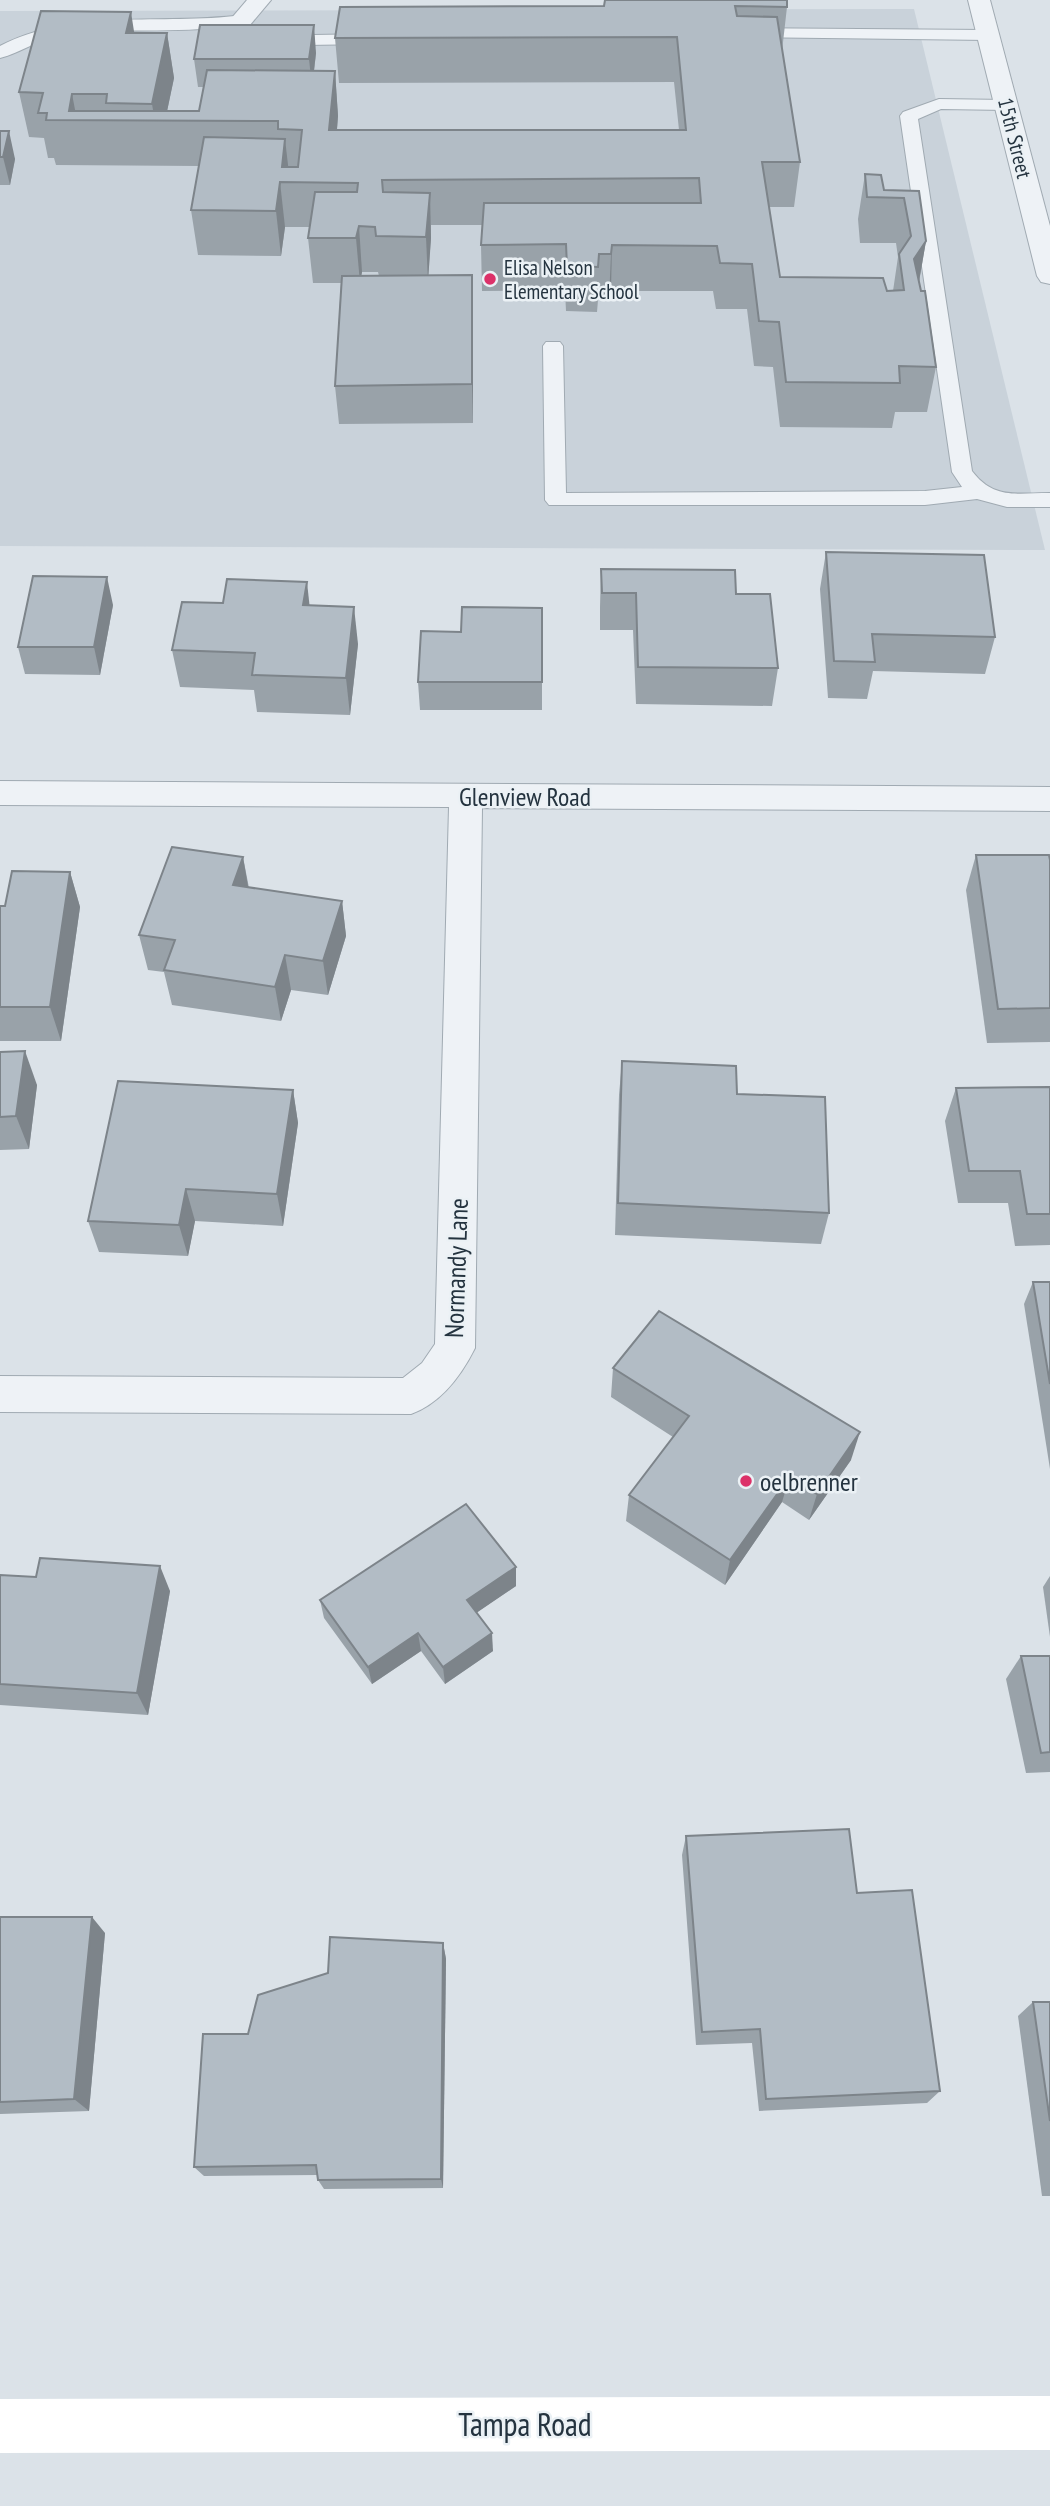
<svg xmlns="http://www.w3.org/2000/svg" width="1050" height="2506" font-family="'PT Sans Narrow',sans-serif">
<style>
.built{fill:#c9d2da}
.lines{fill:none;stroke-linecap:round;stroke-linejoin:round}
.service-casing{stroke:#a0aab2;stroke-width:2}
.minor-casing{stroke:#a0aab2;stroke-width:2}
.tertiary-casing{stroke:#a0aab2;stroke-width:2}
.service{fill:#eef2f6;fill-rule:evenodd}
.minor{fill:#eef2f6;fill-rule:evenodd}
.tertiary{fill:#eef2f6;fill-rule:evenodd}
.secondary{fill:#fff;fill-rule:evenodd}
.wall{fill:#99a2a9;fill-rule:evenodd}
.shaded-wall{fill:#7d848a}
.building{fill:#b2bcc5;stroke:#7d848a;stroke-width:2}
.poi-dot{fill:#dc3169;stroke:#ebf1f5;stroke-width:2.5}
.labels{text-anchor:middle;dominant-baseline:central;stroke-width:5;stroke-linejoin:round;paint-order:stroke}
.far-street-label{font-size:21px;fill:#24333f;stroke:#ebf1f5}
.far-poi-label{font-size:21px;fill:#24333f;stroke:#ebf1f5;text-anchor:start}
.street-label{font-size:26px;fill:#24333f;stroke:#ebf1f5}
.poi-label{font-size:26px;fill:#24333f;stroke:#ebf1f5;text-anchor:start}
.near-street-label{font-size:32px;fill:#24333f;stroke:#ebf1f5}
</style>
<rect width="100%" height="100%" fill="#dbe2e8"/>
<path class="built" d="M 914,9 L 1045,550 L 0,546 L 0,11 Z"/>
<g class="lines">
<g class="service-casing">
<g id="service">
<path d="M 242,15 L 250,20 L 248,36 L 373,34 L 382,39 L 373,44 L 244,46 L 230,39 L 233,26 C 175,34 117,27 60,35 C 38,39 21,53 0,58 L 0,46 C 75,7 161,26 242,15 Z"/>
<path d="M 746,28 L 988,30 L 996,35 L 988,40 L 740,37 L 738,33 Z"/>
<path d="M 939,99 L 1006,100 L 1015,105 L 1006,110 L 941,109 L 918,119 L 972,471 C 994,500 1017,493 1050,493 L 1050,507 L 1007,507 L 977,499 L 925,505 L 549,505 L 545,500 L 543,346 L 546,342 L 560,342 L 563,346 L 566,493 L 925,491 L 962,487 L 952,472 L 900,116 L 903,112 Z"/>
</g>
</g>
<g class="minor-casing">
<g id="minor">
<path d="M 247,0 L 271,0 L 250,25 L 234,25 L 230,20 Z"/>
<path d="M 0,781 L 1050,787 L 1050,811 L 482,808 L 475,1348 C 461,1376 441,1403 411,1414 L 0,1412 L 0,1376 L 403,1378 L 422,1363 L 435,1344 L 449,807 L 0,805 Z"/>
</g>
</g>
<g class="tertiary-casing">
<path id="tertiary" d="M 968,0 L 990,0 L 1050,226 L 1050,284 L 1041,282 L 1037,276 Z"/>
</g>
<use href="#service" class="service"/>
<use href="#minor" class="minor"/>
<use href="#tertiary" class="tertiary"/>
<path class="secondary" d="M 1050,2396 L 1050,2450 L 0,2453 L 0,2399 Z"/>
</g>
<g class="wall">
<path d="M 340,7 L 787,7 L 782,51 L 800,162 L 794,207 L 769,207 L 780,277 L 893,291 L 898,257 L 896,243 L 860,243 L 858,219 L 865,174 L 884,190 L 919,191 L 926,241 L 919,282 L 936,367 L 927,412 L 895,412 L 892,428 L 780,427 L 773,367 L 754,366 L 747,309 L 716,309 L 713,291 L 611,291 L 609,300 L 598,300 L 597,312 L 566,311 L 565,290 L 482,291 L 481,245 L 482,225 L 431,225 L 431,238 L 428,276 L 473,313 L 473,423 L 339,424 L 335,386 L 341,283 L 313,283 L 308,238 L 310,227 L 285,227 L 281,256 L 198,255 L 191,210 L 199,166 L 56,165 L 54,158 L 48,158 L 44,138 L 29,137 L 19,92 L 134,33 L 167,33 L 174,78 L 167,111 L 199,111 L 204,87 L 198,87 L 194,59 L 316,53 L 314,71 L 335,71 L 338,116 L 337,130 L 679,130 L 674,82 L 339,83 L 335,38 ZM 362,272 L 378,272 L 379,276 L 361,276 Z"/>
<path d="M 0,131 L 15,159 L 10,185 L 0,185 Z"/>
<path d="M 826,552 L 995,637 L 985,674 L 873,671 L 867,699 L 828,698 L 820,589 Z"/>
<path d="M 601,569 L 736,594 L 778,668 L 772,706 L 636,704 L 633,630 L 600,630 L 600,607 Z"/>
<path d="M 113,605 L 100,675 L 25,674 L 18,647 Z"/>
<path d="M 309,605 L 358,644 L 350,715 L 257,712 L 254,690 L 180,687 L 172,650 Z"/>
<path d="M 542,608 L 542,710 L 420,710 L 418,682 L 461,632 Z"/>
<path d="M 976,855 L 1050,860 L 1050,1042 L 987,1043 L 966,890 Z"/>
<path d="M 243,857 L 249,888 L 342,901 L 346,936 L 328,995 L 291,990 L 281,1021 L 172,1005 L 164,972 L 148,970 L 139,935 Z"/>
<path d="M 70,872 L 80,907 L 61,1041 L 0,1041 L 0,906 L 5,906 Z"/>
<path d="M 0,1052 L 37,1085 L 29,1149 L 0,1150 Z"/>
<path d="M 622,1061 L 737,1094 L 829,1213 L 821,1244 L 615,1235 L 619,1095 Z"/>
<path d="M 1050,1087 L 1050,1245 L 1015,1246 L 1008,1203 L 958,1203 L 945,1121 L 956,1088 Z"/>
<path d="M 293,1090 L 298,1123 L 283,1226 L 195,1221 L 188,1256 L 99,1252 L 88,1221 Z"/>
<path d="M 1033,1282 L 1050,1282 L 1050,1469 L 1024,1304 Z"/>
<path d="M 613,1368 L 851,1460 L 809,1520 L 782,1502 L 725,1585 L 626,1521 L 629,1495 L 673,1437 L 611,1397 Z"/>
<path d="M 516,1567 L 516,1586 L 477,1612 L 493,1651 L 445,1684 L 421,1651 L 372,1684 L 324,1618 L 320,1600 Z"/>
<path d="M 0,1575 L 36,1577 L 170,1591 L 148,1715 L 0,1705 Z"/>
<path d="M 1050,1576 L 1050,1637 L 1043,1587 Z"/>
<path d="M 1021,1656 L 1050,1656 L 1050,1772 L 1026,1773 L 1006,1679 Z"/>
<path d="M 686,1836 L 857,1893 L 940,2091 L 927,2103 L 759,2111 L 752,2043 L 696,2045 L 682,1855 Z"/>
<path d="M 0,1917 L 105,1933 L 89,2111 L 0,2114 Z"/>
<path d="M 443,1943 L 446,1959 L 443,2188 L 324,2189 L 318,2180 L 317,2175 L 204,2176 L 194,2167 L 248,2034 Z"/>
<path d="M 1033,2002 L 1050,2002 L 1050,2196 L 1042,2196 L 1018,2016 Z"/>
</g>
<g class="shaded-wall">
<path d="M 131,12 L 138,57 L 126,33 Z"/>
<path d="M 314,25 L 316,53 L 312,87 L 309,59 Z"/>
<path d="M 167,33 L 174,78 L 165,121 L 155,121 L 152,104 Z"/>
<path d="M 335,71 L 338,116 L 333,176 L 329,130 Z"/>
<path d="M 72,94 L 77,120 L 69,111 Z"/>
<path d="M 9,131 L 15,159 L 10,185 L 3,157 Z"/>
<path d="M 285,139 L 290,182 L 282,167 Z"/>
<path d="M 280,182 L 285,227 L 281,256 L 276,211 Z"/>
<path d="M 430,193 L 431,238 L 428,282 L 426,237 Z"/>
<path d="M 359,226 L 362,272 L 360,283 L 356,238 Z"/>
<path d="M 926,241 L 918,287 L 914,259 Z"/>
<path d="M 612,245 L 611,291 L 609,300 L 611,254 Z"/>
<path d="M 472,275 L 473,313 L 473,423 L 472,384 Z"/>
<path d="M 107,577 L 113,605 L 100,675 L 94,647 Z"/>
<path d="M 307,582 L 311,619 L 303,605 Z"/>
<path d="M 354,607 L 358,644 L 350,715 L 346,678 Z"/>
<path d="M 243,857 L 249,892 L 233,885 Z"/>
<path d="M 70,872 L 80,907 L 61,1041 L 50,1007 Z"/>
<path d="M 342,901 L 346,936 L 328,995 L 323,961 Z"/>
<path d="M 285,955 L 291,990 L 281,1021 L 275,987 Z"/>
<path d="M 25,1051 L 37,1085 L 29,1149 L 16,1116 Z"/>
<path d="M 293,1090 L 298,1123 L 283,1226 L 277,1194 Z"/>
<path d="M 186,1189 L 195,1221 L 188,1256 L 179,1225 Z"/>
<path d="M 860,1432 L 851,1460 L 809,1520 L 817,1494 Z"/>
<path d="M 790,1476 L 782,1502 L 725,1585 L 730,1560 Z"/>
<path d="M 160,1566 L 170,1591 L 148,1715 L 137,1693 Z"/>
<path d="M 516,1567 L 516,1586 L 469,1618 L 467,1600 Z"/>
<path d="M 418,1633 L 421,1651 L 372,1684 L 368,1667 Z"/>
<path d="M 492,1633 L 493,1651 L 445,1684 L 443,1667 Z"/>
<path d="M 92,1917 L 105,1933 L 89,2111 L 74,2099 Z"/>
<path d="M 443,1943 L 446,1959 L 443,2188 L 441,2179 Z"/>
</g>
<g class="building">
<path d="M 605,0 L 787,0 L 787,7 L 735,6 L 737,16 L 777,17 L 800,162 L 762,162 L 780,277 L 883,278 L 887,291 L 904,290 L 899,254 L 911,236 L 904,198 L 867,197 L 865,174 L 881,175 L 884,190 L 919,191 L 926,241 L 914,259 L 921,291 L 925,291 L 936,367 L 899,366 L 900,383 L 786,382 L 779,322 L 759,321 L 752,264 L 720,263 L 717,246 L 612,245 L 611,254 L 599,254 L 598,267 L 567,266 L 566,244 L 481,245 L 484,203 L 701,203 L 699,178 L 382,180 L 383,192 L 430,193 L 426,237 L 376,236 L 375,227 L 359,226 L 356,238 L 308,238 L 315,192 L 357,192 L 358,183 L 280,182 L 276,211 L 191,210 L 204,137 L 285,139 L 282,167 L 298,167 L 302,130 L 278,129 L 278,121 L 46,120 L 47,113 L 38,113 L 43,93 L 19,92 L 41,11 L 131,12 L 126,33 L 167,33 L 152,104 L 106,103 L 107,94 L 72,94 L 69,111 L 199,111 L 207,70 L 335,71 L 329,130 L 686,130 L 677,37 L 335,38 L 340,7 L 604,6 Z"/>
<path d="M 200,25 L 314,25 L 309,59 L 194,59 Z"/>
<path d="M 0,131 L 9,131 L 3,157 L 0,157 Z"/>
<path d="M 472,275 L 472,384 L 335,386 L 342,276 Z"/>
<path d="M 826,552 L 984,555 L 995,637 L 872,634 L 875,662 L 834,661 Z"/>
<path d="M 601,569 L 735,570 L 736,594 L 770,594 L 778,668 L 638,667 L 636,593 L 602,593 Z"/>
<path d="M 33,576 L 107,577 L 94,647 L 18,647 Z"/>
<path d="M 227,579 L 307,582 L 303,605 L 354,607 L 346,678 L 252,675 L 255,653 L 172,650 L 182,602 L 223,603 Z"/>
<path d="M 462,607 L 542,608 L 542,682 L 418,682 L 421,631 L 461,632 Z"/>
<path d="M 172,847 L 243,857 L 233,885 L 342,901 L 323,961 L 285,955 L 275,987 L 164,970 L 175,940 L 139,935 Z"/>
<path d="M 976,855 L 1049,855 L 1050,860 L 1050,1008 L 998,1009 Z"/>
<path d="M 12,871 L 70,872 L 50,1007 L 0,1007 L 0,906 L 5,906 Z"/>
<path d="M 25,1051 L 16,1116 L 0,1117 L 0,1052 Z"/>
<path d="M 622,1061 L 736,1066 L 737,1094 L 825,1097 L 829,1213 L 618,1203 Z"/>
<path d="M 118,1081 L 293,1090 L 277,1194 L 186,1189 L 179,1225 L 88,1221 Z"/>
<path d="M 1050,1087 L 1050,1214 L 1027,1214 L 1020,1171 L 969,1171 L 956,1088 Z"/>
<path d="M 1033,1282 L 1050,1282 L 1050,1384 Z"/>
<path d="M 659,1311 L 860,1432 L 817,1494 L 790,1476 L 730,1560 L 629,1495 L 689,1416 L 613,1368 Z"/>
<path d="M 466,1504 L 516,1567 L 467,1600 L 492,1633 L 443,1667 L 418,1633 L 368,1667 L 320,1600 Z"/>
<path d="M 40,1558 L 160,1566 L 137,1693 L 0,1684 L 0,1575 L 36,1577 Z"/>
<path d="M 1021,1656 L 1050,1656 L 1050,1752 L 1041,1753 Z"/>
<path d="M 849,1829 L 857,1893 L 912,1890 L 940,2091 L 766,2099 L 760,2029 L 702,2032 L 686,1836 Z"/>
<path d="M 0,1917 L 92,1917 L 74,2099 L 0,2102 Z"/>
<path d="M 330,1937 L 443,1943 L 441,2179 L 318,2180 L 316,2165 L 194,2167 L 203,2034 L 248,2034 L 258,1995 L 328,1973 Z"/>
<path d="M 1033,2002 L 1050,2002 L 1050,2121 Z"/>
</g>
<g class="poi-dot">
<circle cx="490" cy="279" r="7"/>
<circle cx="746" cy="1481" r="7"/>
</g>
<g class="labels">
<g class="far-street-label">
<text transform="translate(1015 138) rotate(76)">15th Street</text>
</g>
<g class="far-poi-label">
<text x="504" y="267">Elisa Nelson<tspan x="504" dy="24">Elementary School</tspan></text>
</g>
<g class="street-label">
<text x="525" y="796">Glenview Road</text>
<text transform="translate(456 1268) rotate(-88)">Normandy Lane</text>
</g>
<g class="poi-label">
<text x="760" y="1481">oelbrenner</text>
</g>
<g class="near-street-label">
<text x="525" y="2424">Tampa Road</text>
</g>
</g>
</svg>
